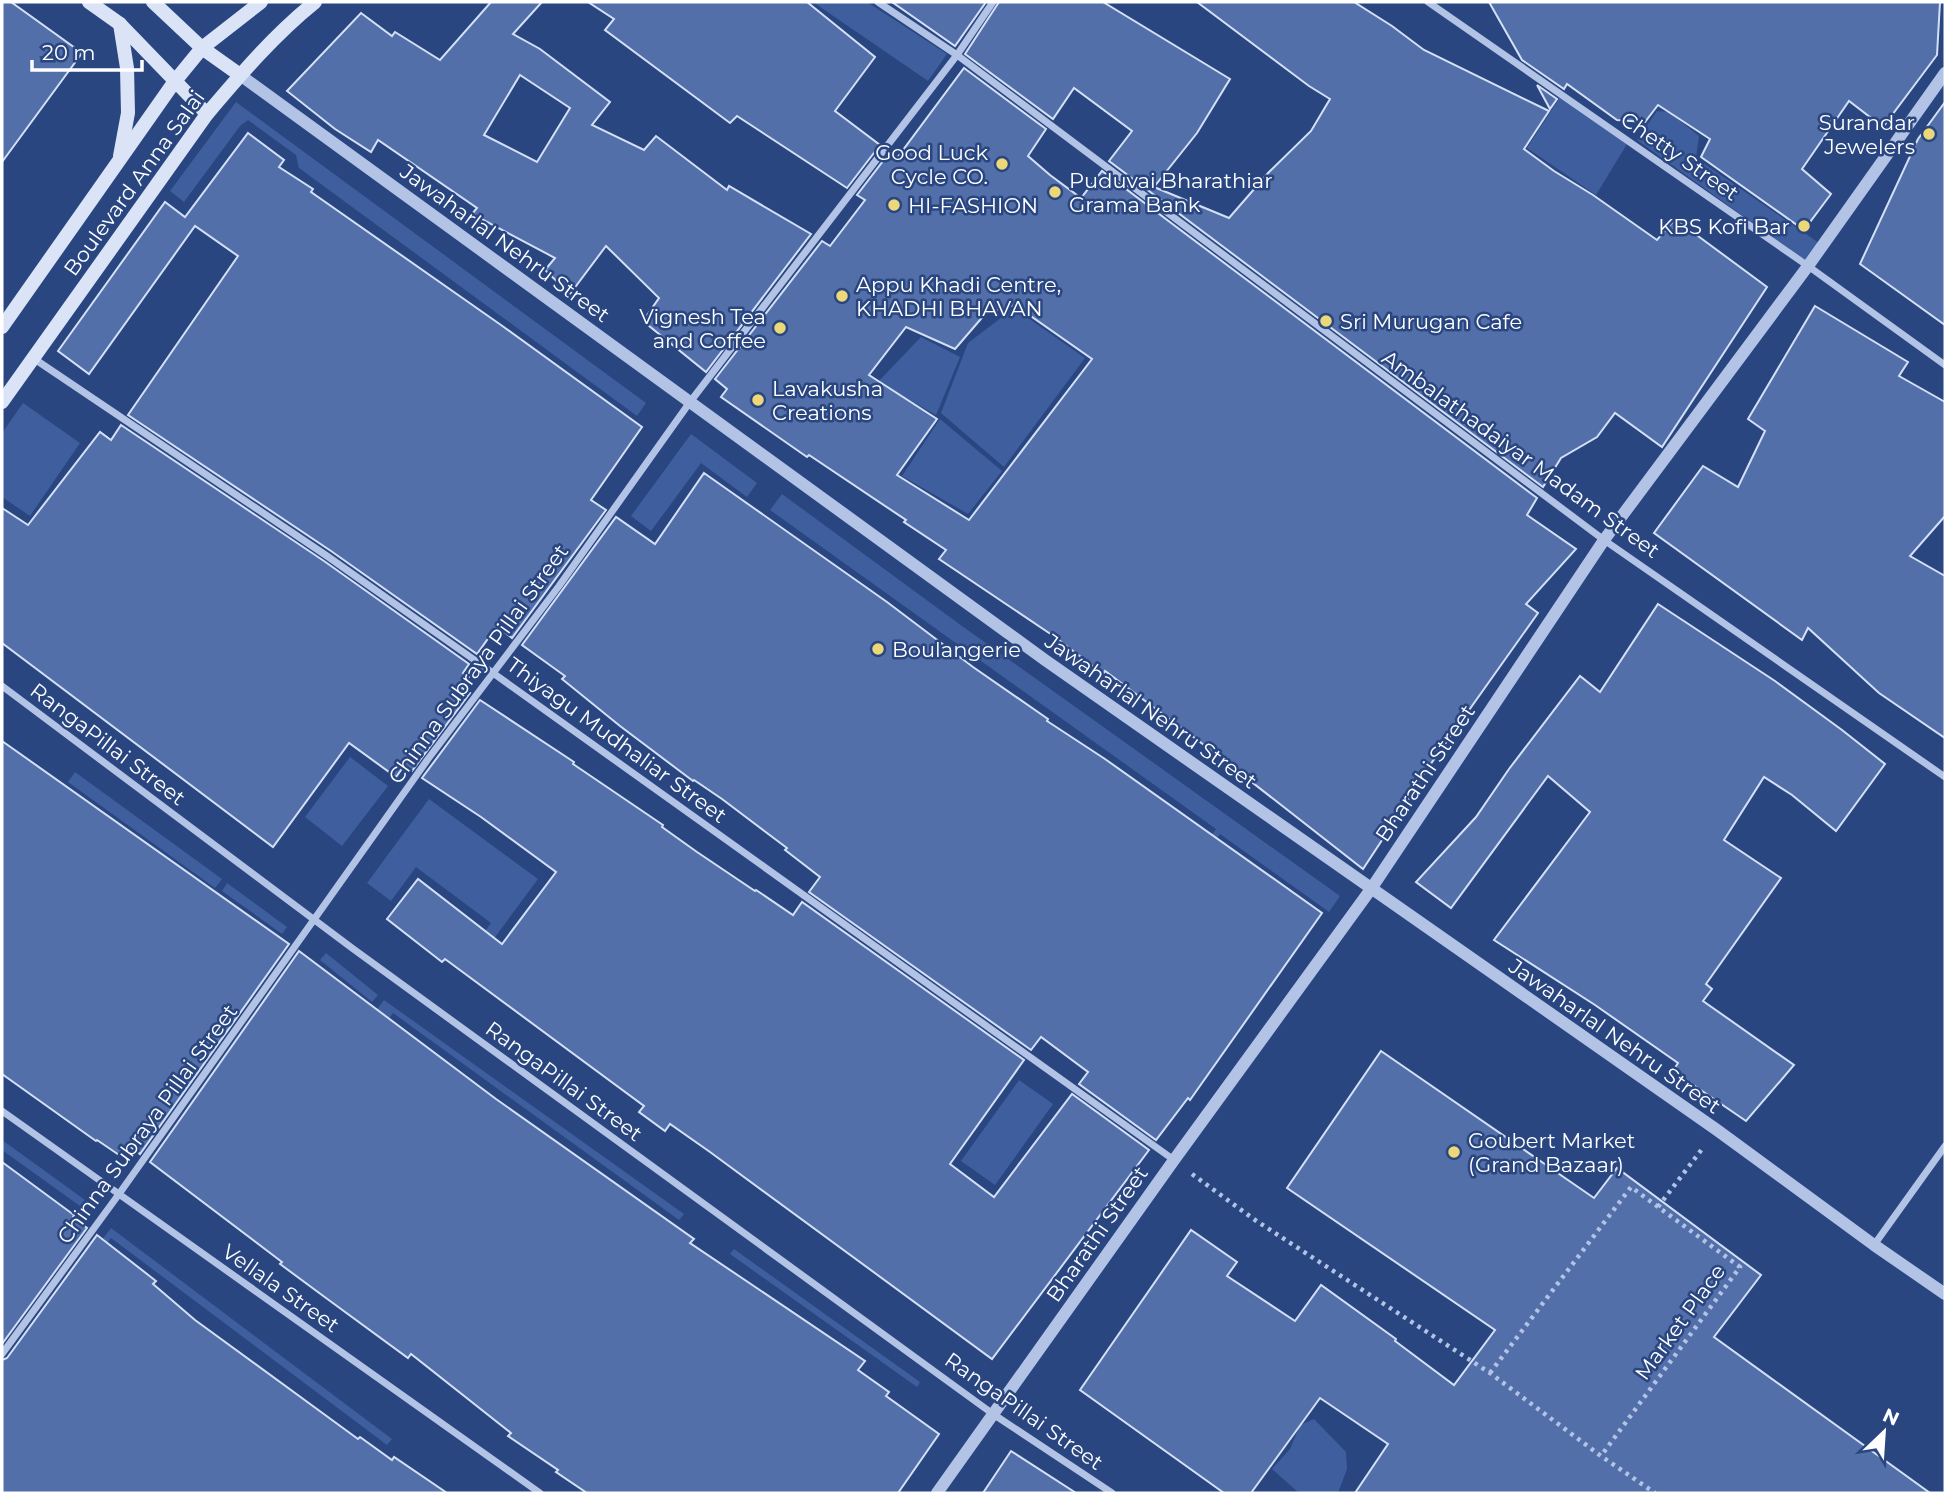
<svg xmlns="http://www.w3.org/2000/svg" width="1947" height="1495" font-family="Montserrat,sans-serif">
<style>
.green{fill:#3e5e9e}
.building{fill:#526fa9;stroke:#d4e0f5;stroke-width:2;fill-rule:evenodd}
.lines{fill:none;stroke-linecap:round;stroke-linejoin:round}
.path{stroke:#b2c3e6;stroke-width:4.5;stroke-dasharray:3.5 5;stroke-linecap:butt}
.minor{stroke:#b2c3e6;stroke-width:7}
.tertiary{stroke:#b2c3e6;stroke-width:12}
.secondary{stroke:#dbe3f6;stroke-width:14}
.poi-dot{fill:#ecd879;stroke:#294681;stroke-width:2.5}
.labels{text-anchor:middle;dominant-baseline:central;stroke-width:5;stroke-linejoin:round;paint-order:stroke}
.poi-label{font-size:21px;fill:#fff;stroke:#294681;text-anchor:start}
.street-label{font-size:21px;fill:#fff;stroke:#294681}
</style>
<rect width="100%" height="100%" fill="#294681"/>
<g class="green">
<path d="M 813,2 L 867,2 L 947,54 L 928,81 Z"/>
<path d="M 1560,97 L 1627,144 L 1596,195 L 1527,148 Z"/>
<path d="M 236,102 L 646,403 L 637,416 L 299,168 L 296,155 L 248,120 L 240,126 L 184,202 L 170,191 Z"/>
<path d="M 1657,111 L 1669,112 L 1699,136 L 1696,158 L 1819,243 L 1807,262 L 1637,140 Z"/>
<path d="M 1014,308 L 1085,358 L 1004,467 L 941,413 L 968,343 Z"/>
<path d="M 921,337 L 960,357 L 936,415 L 878,382 Z"/>
<path d="M 23,403 L 80,443 L 30,516 L 2,497 L 2,433 Z"/>
<path d="M 940,419 L 1002,471 L 968,514 L 902,476 Z"/>
<path d="M 691,434 L 757,483 L 747,497 L 701,463 L 651,531 L 631,516 Z"/>
<path d="M 782,494 L 962,626 L 1340,896 L 1329,912 L 1220,834 L 1147,937 L 1142,933 L 1216,829 L 770,510 Z"/>
<path d="M 350,757 L 388,786 L 342,846 L 305,817 Z"/>
<path d="M 75,772 L 222,879 L 215,888 L 68,782 Z"/>
<path d="M 429,799 L 538,879 L 473,967 L 464,960 L 491,923 L 416,867 L 391,901 L 367,883 Z"/>
<path d="M 227,883 L 287,927 L 282,934 L 222,891 Z"/>
<path d="M 326,953 L 378,995 L 372,1002 L 320,960 Z"/>
<path d="M 384,1000 L 684,1214 L 679,1220 L 393,1013 L 315,1119 L 303,1110 Z"/>
<path d="M 1019,1080 L 1053,1104 L 995,1185 L 961,1161 Z"/>
<path d="M 2,1140 L 85,1200 L 80,1206 L 2,1150 Z"/>
<path d="M 111,1228 L 392,1439 L 387,1445 L 111,1238 L 11,1370 L 6,1366 Z"/>
<path d="M 734,1249 L 920,1382 L 917,1387 L 730,1254 Z"/>
<path d="M 1314,1419 L 1346,1452 L 1347,1469 L 1338,1493 L 1299,1493 L 1272,1469 L 1290,1449 L 1300,1425 Z"/>
</g>
<g class="building">
<path d="M 2,2 L 11,2 L 82,53 L 2,162 Z"/>
<path d="M 491,2 L 542,2 L 513,34 L 540,49 L 610,102 L 592,125 L 644,150 L 656,136 L 727,190 L 729,186 L 811,234 L 706,372 L 643,321 L 659,298 L 606,246 L 570,294 L 545,270 L 555,258 L 472,214 L 477,208 L 378,140 L 371,152 L 335,129 L 287,91 L 361,13 L 392,36 L 395,32 L 440,60 ZM 520,75 L 570,108 L 537,162 L 484,135 Z"/>
<path d="M 588,2 L 807,2 L 875,57 L 835,111 L 880,145 L 847,188 L 737,116 L 730,123 L 605,30 L 614,19 Z"/>
<path d="M 892,2 L 986,2 L 955,46 Z"/>
<path d="M 999,2 L 1103,2 L 1230,79 L 1197,133 L 1154,187 L 1229,218 L 1269,172 L 1311,131 L 1330,99 L 1309,86 L 1197,2 L 1354,2 L 1392,26 L 1424,50 L 1549,111 L 1524,149 L 1554,171 L 1593,195 L 1657,240 L 1675,219 L 1767,287 L 1662,447 L 1615,413 L 1597,437 L 1561,458 L 1543,487 L 1109,161 L 1132,131 L 1074,88 L 1053,119 L 965,54 Z"/>
<path d="M 1489,2 L 1940,2 L 1937,55 L 1883,127 L 1849,101 L 1802,169 L 1831,194 L 1804,230 L 1701,157 L 1710,139 L 1658,105 L 1645,122 L 1617,120 L 1567,84 L 1564,89 L 1522,60 Z"/>
<path d="M 964,68 L 1046,129 L 1028,156 L 1050,175 L 1081,198 L 1102,171 L 1537,498 L 1527,515 L 1576,549 L 1526,604 L 1538,613 L 1413,789 L 1415,790 L 1363,869 L 1212,751 L 1105,671 L 1103,674 L 1055,637 L 939,559 L 946,550 L 904,522 L 906,520 L 809,455 L 807,457 L 721,397 L 727,389 L 715,379 L 822,241 L 830,246 L 865,200 L 857,195 L 890,152 L 897,158 ZM 1015,305 L 1092,359 L 969,520 L 897,475 L 937,419 L 869,375 L 906,327 L 955,349 L 986,313 Z"/>
<path d="M 1537,85 L 1557,99 L 1550,109 Z"/>
<path d="M 1945,102 L 1945,325 L 1860,264 L 1918,139 Z"/>
<path d="M 248,133 L 284,160 L 279,167 L 313,189 L 311,192 L 501,325 L 642,427 L 591,500 L 606,510 L 512,638 L 497,626 L 477,654 L 331,551 L 128,415 L 238,256 L 195,226 L 89,374 L 58,351 L 165,202 L 185,217 Z"/>
<path d="M 1815,306 L 1908,362 L 1899,376 L 1945,402 L 1945,516 L 1910,556 L 1945,576 L 1945,738 L 1879,693 L 1808,628 L 1802,640 L 1654,533 L 1703,466 L 1738,487 L 1765,431 L 1748,419 Z"/>
<path d="M 121,425 L 324,561 L 469,664 L 463,673 L 469,677 L 461,687 L 470,693 L 412,771 L 404,766 L 396,777 L 349,743 L 273,847 L 2,643 L 2,508 L 28,525 L 100,432 L 111,440 Z"/>
<path d="M 704,473 L 887,602 L 973,667 L 1048,719 L 1047,721 L 1105,759 L 1322,913 L 1190,1100 L 1188,1098 L 1156,1140 L 1079,1084 L 1088,1072 L 1041,1037 L 1031,1050 L 809,892 L 820,877 L 785,850 L 787,848 L 722,799 L 694,780 L 693,781 L 620,726 L 562,679 L 565,676 L 522,645 L 616,517 L 655,544 Z"/>
<path d="M 1658,604 L 1775,681 L 1842,730 L 1885,764 L 1836,831 L 1792,795 L 1764,777 L 1724,840 L 1781,878 L 1706,984 L 1712,989 L 1703,1001 L 1794,1065 L 1746,1121 L 1673,1071 L 1678,1063 L 1595,1005 L 1494,940 L 1590,812 L 1548,776 L 1451,908 L 1416,882 L 1476,817 L 1509,769 L 1580,676 L 1600,692 Z"/>
<path d="M 480,700 L 574,762 L 573,764 L 663,825 L 662,827 L 697,852 L 755,891 L 756,890 L 793,915 L 802,902 L 1024,1060 L 950,1164 L 994,1197 L 1072,1094 L 1149,1150 L 992,1359 L 710,1152 L 670,1124 L 665,1131 L 639,1112 L 644,1106 L 445,959 L 442,962 L 387,919 L 418,879 L 502,944 L 556,872 L 481,817 L 422,778 Z"/>
<path d="M 2,741 L 289,944 L 140,1154 L 127,1144 L 119,1155 L 97,1140 L 96,1141 L 2,1074 Z"/>
<path d="M 299,951 L 496,1099 L 694,1239 L 690,1243 L 865,1361 L 858,1370 L 889,1392 L 886,1396 L 939,1434 L 898,1493 L 587,1493 L 556,1472 L 558,1470 L 508,1436 L 511,1433 L 411,1354 L 408,1358 L 326,1298 L 280,1264 L 282,1262 L 150,1162 Z"/>
<path d="M 1381,1051 L 1594,1198 L 1617,1168 L 1761,1275 L 1714,1337 L 1930,1493 L 1355,1493 L 1388,1444 L 1320,1398 L 1251,1493 L 1224,1493 L 1080,1390 L 1191,1230 L 1237,1262 L 1227,1276 L 1295,1321 L 1321,1285 L 1396,1339 L 1395,1341 L 1454,1385 L 1495,1330 L 1287,1188 Z"/>
<path d="M 2,1162 L 74,1215 L 73,1217 L 87,1228 L 2,1344 Z"/>
<path d="M 97,1235 L 156,1281 L 153,1284 L 195,1320 L 358,1439 L 360,1437 L 392,1460 L 394,1457 L 447,1493 L 2,1493 L 2,1360 L 7,1358 Z"/>
<path d="M 1011,1451 L 1076,1493 L 983,1493 Z"/>
</g>
<g class="lines">
<g class="path">
<path d="M 1192,1174 L 1255,1220 L 1490,1373 L 1601,1456 L 1655,1493"/>
<path d="M 1658,1207 L 1702,1149"/>
<path d="M 1490,1373 L 1631,1187 L 1740,1267 L 1601,1456"/>
</g>
<g class="minor">
<path d="M 878,2 L 957,55 L 1604,540 L 1945,777"/>
<path d="M 1428,2 L 1808,266 L 1945,365"/>
<path d="M 33,358 L 327,556 L 493,673 L 1174,1160"/>
<path d="M 2,686 L 352,948 L 993,1414 L 1112,1493"/>
<path d="M 2,1111 L 540,1493"/>
<path d="M 1874,1245 L 1945,1146"/>
<path d="M 2,1354 L 119,1194 L 428,759 L 559,586 L 690,402 L 957,55 L 993,2"/>
</g>
<g class="tertiary">
<path d="M 240,75 L 1045,660 L 1717,1130 L 1874,1245 L 1945,1294"/>
<path d="M 937,1493 L 1174,1160 L 1371,889 L 1604,540 L 1808,266 L 1945,73"/>
</g>
<g class="secondary">
<path d="M 89,2 L 120,24 L 207,114"/>
<path d="M 153,2 L 202,48 L 240,75"/>
<path d="M 120,156 L 128,113 L 127,68 L 120,24"/>
<path d="M 2,327 L 175,81 L 202,48 L 261,2"/>
<path d="M 2,402 L 207,114 C 241,74 274,35 315,2"/>
</g>
</g>
<g class="poi-dot">
<circle cx="1929" cy="134" r="7"/>
<circle cx="1002" cy="164" r="7"/>
<circle cx="1055" cy="192" r="7"/>
<circle cx="894" cy="205" r="7"/>
<circle cx="1804" cy="226" r="7"/>
<circle cx="842" cy="296" r="7"/>
<circle cx="1326" cy="321" r="7"/>
<circle cx="780" cy="328" r="7"/>
<circle cx="758" cy="400" r="7"/>
<circle cx="878" cy="649" r="7"/>
<circle cx="1454" cy="1152" r="7"/>
</g>
<g class="labels">
<g class="poi-label">
<text x="1915" y="122" text-anchor="end">Surandar<tspan x="1915" dy="24">Jewelers</tspan></text>
<text x="988" y="152" text-anchor="end">Good Luck<tspan x="988" dy="24">Cycle CO.</tspan></text>
<text x="1069" y="180">Puduvai Bharathiar<tspan x="1069" dy="24">Grama Bank</tspan></text>
<text x="908" y="205">HI-FASHION</text>
<text x="1790" y="226" text-anchor="end">KBS Kofi Bar</text>
<text x="856" y="284">Appu Khadi Centre,<tspan x="856" dy="24">KHADHI BHAVAN</tspan></text>
<text x="766" y="316" text-anchor="end">Vignesh Tea<tspan x="766" dy="24">and Coffee</tspan></text>
<text x="1340" y="321">Sri Murugan Cafe</text>
<text x="772" y="388">Lavakusha<tspan x="772" dy="24">Creations</tspan></text>
<text x="892" y="649">Boulangerie</text>
<text x="1468" y="1140">Goubert Market<tspan x="1468" dy="24">(Grand Bazaar)</tspan></text>
</g>
<g class="street-label">
<text transform="translate(1680 156) rotate(35)">Chetty Street</text>
<text transform="translate(134 183) rotate(-54)">Boulevard Anna Salai</text>
<text transform="translate(505 243) rotate(36)">Jawaharlal Nehru Street</text>
<text transform="translate(1521 454) rotate(36)">Ambalathadaiyar Madam Street</text>
<text transform="translate(478 664) rotate(-54)">Chinna Subraya Pillai Street</text>
<text transform="translate(1151 711) rotate(35)">Jawaharlal Nehru Street</text>
<text transform="translate(617 740) rotate(36)">Thiyagu Mudhaliar Street</text>
<text transform="translate(108 744) rotate(37)">RangaPillai Street</text>
<text transform="translate(1425 773) rotate(-56)">Bharathi Street</text>
<text transform="translate(1615 1036) rotate(35)">Jawaharlal Nehru Street</text>
<text transform="translate(564 1081) rotate(36)">RangaPillai Street</text>
<text transform="translate(147 1124) rotate(-54)">Chinna Subraya Pillai Street</text>
<text transform="translate(1097 1234) rotate(-55)">Bharathi Street</text>
<text transform="translate(281 1288) rotate(35)">Vellala Street</text>
<text transform="translate(1680 1322) rotate(-54)">Market Place</text>
<text transform="translate(1024 1411) rotate(35)">RangaPillai Street</text>
</g>
</g>
<rect width="1947" height="1495" fill="none" stroke="#ffffff" stroke-width="7"/>
<g transform="translate(1884 1432) rotate(25)" stroke="#294681" stroke-width="5" paint-order="stroke">
<path d="M0-5L12 26L0 18L-12 26Z" fill="#ffffff"/>
<text y="-10" font-size="19" font-weight="bold" text-anchor="middle" fill="#ffffff">N</text>
</g>
<path d="M32 60v10h110v-10" fill="none" stroke="#ffffff" stroke-width="3.5"/>
<text x="42" y="60" font-size="21" fill="#ffffff" stroke="#294681" stroke-width="5" paint-order="stroke">20 m</text>
</svg>
